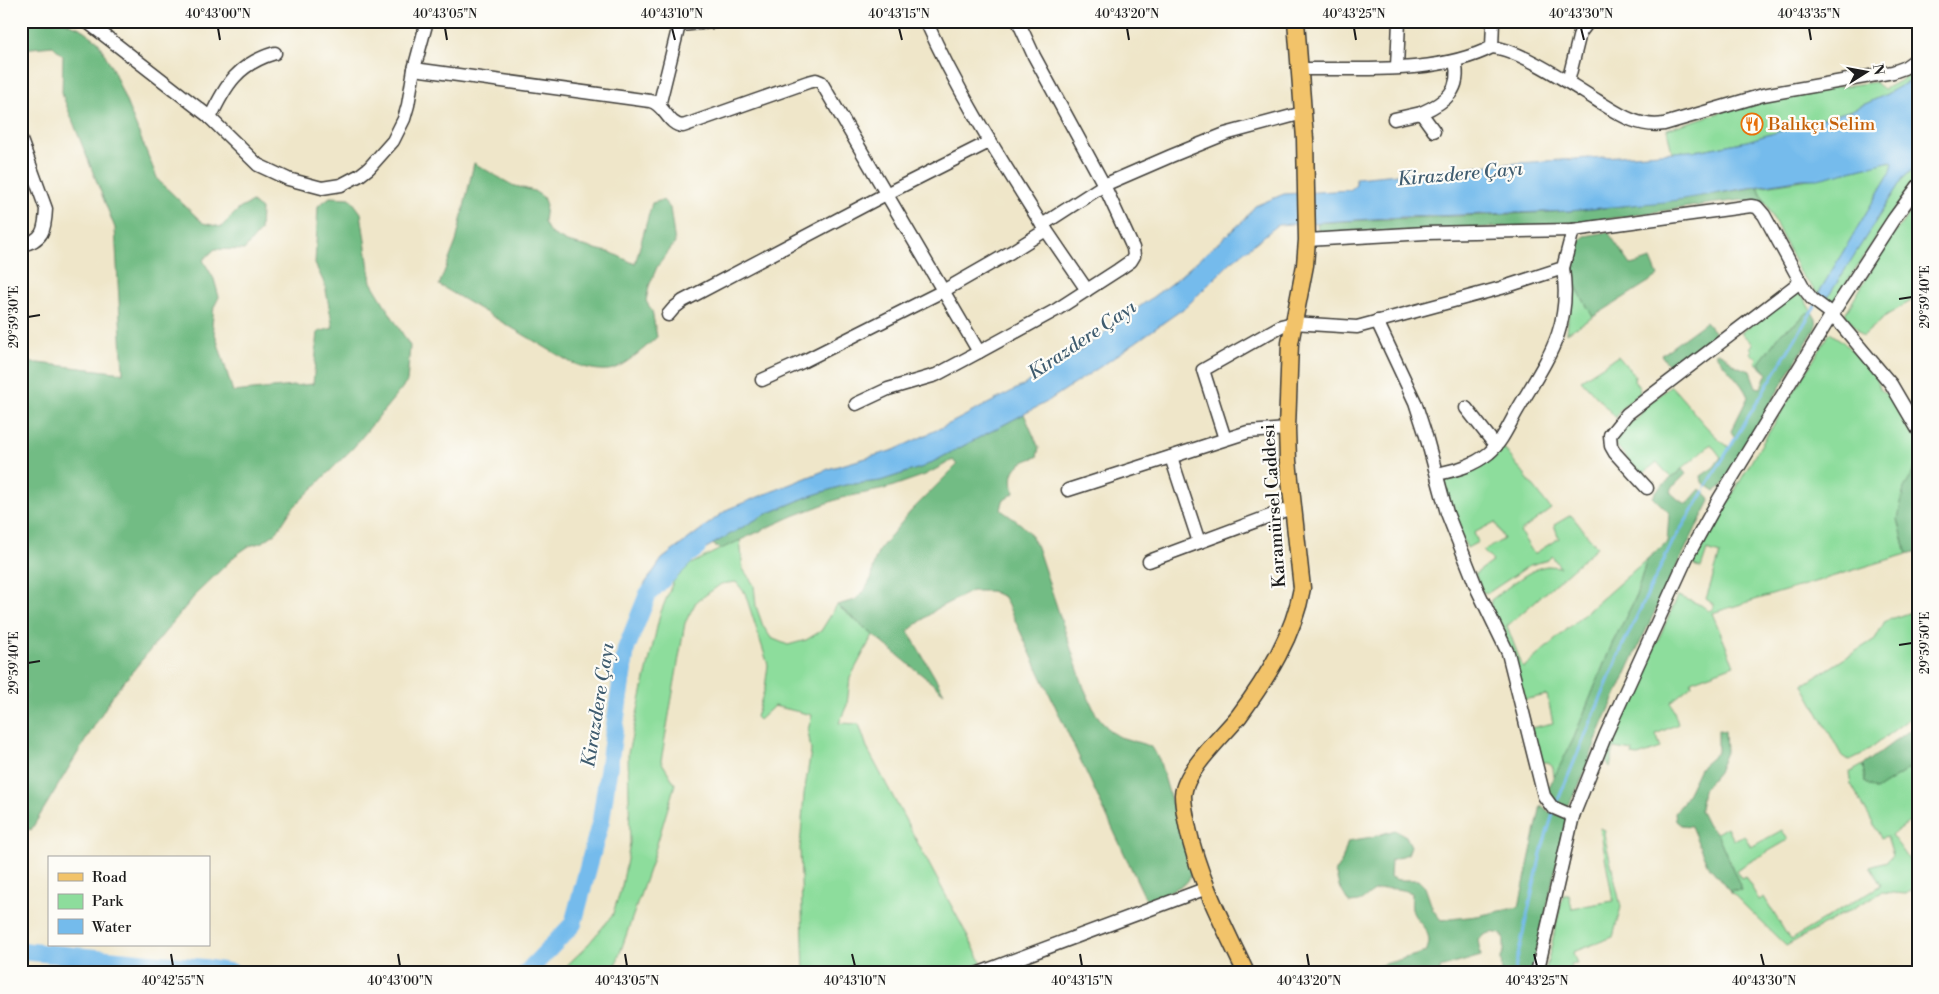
<svg xmlns="http://www.w3.org/2000/svg" width="1939" height="994" font-family="'Libre Bodoni',serif">
<style>
.green{fill:#8ddd9c;stroke:#547c5c}
.forest{fill:#72bc84;stroke:#476c50}
.water{fill:#74bbec;stroke:#486c84}
.lines{fill:none;stroke-linecap:round;stroke-linejoin:round}
.stream{stroke:#74bbec;stroke-width:3}
.river{stroke:#74bbec;stroke-width:18}
.minor-casing{stroke:#3c3a36;stroke-width:15}
.major-casing{stroke:#3c3a36;stroke-width:19}
.minor{stroke:#fff;stroke-width:12}
.major{stroke:#f2c36a;stroke-width:16}
.ticks{fill:none;stroke:#1c1c1c;stroke-width:2}
.labels{text-anchor:middle;dominant-baseline:central;stroke-width:4.5;stroke-linejoin:round;paint-order:stroke}
.food-label{font-size:18px;fill:#c56008;stroke:#fdfcf7;text-anchor:start}
.street-label{font-size:18px;fill:#1c1c1c;stroke:#fdfcf7}
.water-label{font-size:19px;font-style:italic;fill:#3f5c6f;stroke:#fdfcf7}
.neatline{fill:none;stroke:#1c1c1c;stroke-width:2}
.ticks-label{font-size:12px;text-anchor:middle;fill:#1c1c1c}
</style>
<rect width="100%" height="100%" fill="#fdfcf7"/>
<filter id="ink" filterUnits="userSpaceOnUse"><feTurbulence type="fractalNoise" baseFrequency=".02" numOctaves="2"/><feDisplacementMap in="SourceGraphic" scale="10" xChannelSelector="R" yChannelSelector="G"/><feConvolveMatrix kernelMatrix="1 2 1 2 8 2 1 2 1" color-interpolation-filters="sRGB"/></filter>
<filter id="wash" filterUnits="userSpaceOnUse"><feTurbulence type="fractalNoise" baseFrequency=".0096" numOctaves="4" result="noise"/><feDisplacementMap in="SourceGraphic" scale="20" xChannelSelector="R" yChannelSelector="G"/><feGaussianBlur stdDeviation="1.12" result="paint"/><feColorMatrix in="noise" values="0 0 0 0 0 0 0 0 0 0 0 0 0 0 0 0 0 1.4 0 .05"/><feComposite in="paint" operator="in"/></filter>
<g filter="url(#wash)">
<rect width="100%" height="100%" fill="#efe6c9"/>
<g class="green">
<path d="M 1918,68 L 1918,76 L 1885,95 L 1852,110 L 1747,141 L 1702,150 L 1672,153 L 1667,129 L 1760,100 L 1820,89 L 1875,82 L 1884,89 L 1907,77 Z"/>
<path d="M 1886,161 L 1893,163 L 1891,171 L 1818,294 L 1800,273 L 1758,187 C 1802,180 1844,175 1886,161 Z"/>
<path d="M 1918,165 L 1918,174 L 1837,297 L 1832,302 L 1826,300 L 1903,178 Z"/>
<path d="M 1918,201 L 1918,250 L 1913,251 L 1918,259 L 1918,297 L 1887,315 L 1863,336 L 1845,314 L 1889,241 Z"/>
<path d="M 1572,265 L 1574,283 L 1593,317 L 1567,333 Z"/>
<path d="M 1795,291 C 1803,294 1807,305 1812,312 L 1807,313 L 1795,324 L 1782,332 L 1759,363 L 1767,373 L 1755,362 L 1757,359 L 1750,353 L 1752,350 L 1750,348 L 1753,344 L 1741,333 Z"/>
<path d="M 1830,333 L 1842,341 L 1876,375 L 1880,389 L 1891,398 L 1918,442 L 1918,465 L 1914,468 L 1898,519 L 1907,554 L 1712,613 L 1734,665 L 1691,681 L 1692,685 L 1671,702 L 1678,724 L 1656,734 L 1661,748 L 1638,756 L 1632,755 L 1633,751 L 1614,748 L 1610,767 L 1604,757 L 1678,596 L 1701,605 L 1709,611 L 1713,609 L 1713,604 L 1706,599 L 1720,554 L 1707,550 L 1701,568 L 1694,565 L 1694,562 L 1755,455 Z"/>
<path d="M 1618,356 L 1635,376 L 1634,381 L 1639,387 L 1640,393 L 1621,409 L 1616,418 L 1581,380 Z"/>
<path d="M 1671,386 C 1691,407 1707,432 1730,448 L 1723,460 L 1711,444 L 1671,478 L 1657,462 L 1641,475 L 1616,445 L 1615,436 L 1620,429 L 1628,423 L 1637,419 L 1646,406 Z"/>
<path d="M 1503,447 L 1551,509 L 1520,532 L 1534,554 L 1559,538 L 1554,525 L 1571,515 L 1597,547 L 1507,626 L 1523,668 L 1647,559 L 1635,599 L 1612,644 L 1573,740 L 1554,778 L 1553,767 L 1547,762 L 1542,762 L 1531,728 L 1553,723 L 1547,695 L 1523,700 L 1490,610 L 1491,600 C 1505,590 1531,567 1548,566 C 1552,566 1556,567 1560,567 L 1552,556 L 1548,560 L 1530,565 L 1488,593 L 1482,592 L 1475,574 L 1493,561 L 1483,551 L 1504,539 L 1495,522 L 1474,533 L 1478,542 L 1467,548 L 1458,529 L 1442,482 C 1467,472 1485,467 1503,447 Z"/>
<path d="M 740,539 L 743,569 L 754,585 L 756,606 L 763,626 L 771,638 L 788,645 L 806,640 L 821,631 L 837,605 L 873,635 L 850,678 L 847,705 L 839,723 L 859,724 L 868,750 L 982,963 L 955,973 L 804,973 L 800,848 L 804,794 L 811,751 L 808,730 L 812,715 L 774,706 L 759,720 L 756,717 L 765,688 L 768,665 L 745,593 L 736,582 L 721,584 L 696,602 L 685,623 L 661,761 L 675,784 L 651,864 L 613,973 L 559,973 L 585,948 L 612,916 L 622,886 L 630,843 L 628,753 L 660,614 L 673,582 L 691,564 Z"/>
<path d="M 1911,612 L 1912,629 L 1918,644 L 1918,712 L 1864,753 L 1850,760 L 1843,758 L 1803,685 L 1875,639 L 1885,621 Z"/>
<path d="M 1918,763 L 1918,816 L 1891,835 C 1899,846 1922,872 1915,886 C 1913,890 1909,892 1906,894 L 1882,892 L 1786,946 L 1729,890 L 1742,890 L 1717,833 L 1727,827 L 1734,840 L 1744,835 L 1751,847 L 1782,830 L 1788,840 L 1736,870 L 1741,878 L 1745,876 L 1759,900 L 1764,897 L 1790,940 L 1881,885 L 1870,866 L 1887,861 L 1893,855 L 1887,836 L 1881,838 L 1851,784 L 1849,773 L 1863,765 L 1865,782 L 1876,790 Z"/>
<path d="M 1600,828 L 1605,830 L 1604,834 L 1621,907 L 1613,937 L 1573,952 L 1577,964 L 1571,965 L 1573,973 L 1545,973 L 1563,895 L 1569,895 L 1572,908 L 1613,901 Z"/>
</g>
<g class="forest">
<path d="M 63,21 L 80,28 L 98,41 L 114,72 L 158,180 L 203,223 L 221,227 L 239,209 L 252,202 L 261,209 L 260,231 L 244,250 L 215,249 L 203,260 L 214,279 L 219,297 L 214,307 L 212,324 L 233,392 L 313,384 L 318,332 L 333,328 L 325,285 L 315,264 L 318,206 L 330,197 L 350,198 L 361,213 L 371,282 L 410,346 L 407,382 L 353,448 L 292,509 L 277,532 L 263,542 L 249,546 L 236,555 L 197,593 L 113,695 L 31,830 L 21,827 L 21,363 L 38,363 L 123,373 L 115,228 L 62,94 L 63,56 L 53,46 L 21,49 L 21,25 L 39,22 Z"/>
<path d="M 474,163 L 512,185 L 534,191 L 543,197 L 546,205 L 544,222 L 550,233 L 567,242 L 612,253 L 635,264 L 652,203 L 663,200 L 670,208 L 675,243 L 657,267 L 649,286 L 646,301 L 652,311 L 657,337 C 647,346 622,369 608,370 C 595,371 582,367 570,362 L 439,285 L 456,242 Z"/>
<path d="M 1758,187 L 1766,204 L 1743,200 L 1717,203 L 1587,222 L 1543,225 L 1318,235 L 1317,223 C 1401,217 1486,216 1570,211 C 1633,206 1695,197 1758,187 Z"/>
<path d="M 1608,232 L 1631,265 L 1651,259 L 1658,276 L 1593,317 L 1574,283 L 1572,265 L 1580,240 L 1585,236 Z"/>
<path d="M 1812,312 L 1816,319 L 1817,325 L 1721,487 L 1715,491 L 1702,482 L 1701,476 L 1714,467 L 1721,457 L 1723,459 L 1735,439 L 1731,431 L 1748,397 C 1741,380 1725,369 1715,353 C 1725,351 1727,360 1735,365 C 1739,368 1746,369 1750,371 L 1756,387 L 1761,388 L 1767,373 L 1759,363 L 1782,332 L 1795,324 L 1807,313 Z"/>
<path d="M 1706,322 L 1720,339 L 1675,373 L 1661,355 Z"/>
<path d="M 1024,414 L 1039,448 L 1037,457 C 1015,463 1009,471 1014,493 L 1003,501 L 1001,510 C 1020,524 1027,525 1037,547 L 1084,688 L 1096,714 L 1110,731 L 1120,737 L 1150,746 L 1159,759 L 1191,868 L 1190,878 L 1185,884 L 1147,902 L 1004,597 L 991,591 L 972,591 L 938,608 L 908,631 L 944,693 L 837,605 L 855,600 L 865,590 L 872,577 L 874,563 L 879,550 L 911,511 L 957,465 L 953,460 L 925,475 L 885,489 L 841,498 L 793,516 L 721,549 L 712,544 L 764,515 L 807,497 L 845,485 L 880,481 L 923,467 Z"/>
<path d="M 1918,465 L 1918,551 L 1907,554 L 1898,519 L 1904,488 Z"/>
<path d="M 1682,469 L 1686,474 L 1672,488 L 1671,493 L 1679,500 L 1687,504 L 1700,489 L 1709,497 L 1710,501 C 1672,573 1638,647 1604,721 C 1592,748 1584,784 1566,807 L 1556,805 L 1547,791 L 1573,740 L 1612,644 L 1635,599 L 1647,559 L 1667,542 L 1669,513 L 1653,497 L 1657,490 Z"/>
<path d="M 1918,724 L 1918,763 L 1876,790 L 1865,782 L 1863,765 Z"/>
<path d="M 1718,730 L 1725,731 L 1726,752 L 1718,772 L 1703,790 L 1700,810 L 1708,826 L 1717,833 L 1742,890 L 1729,890 L 1707,864 L 1691,826 L 1681,825 L 1676,821 L 1675,812 L 1683,803 L 1700,768 L 1718,752 Z"/>
<path d="M 1541,805 L 1549,812 L 1567,818 L 1532,973 L 1502,973 L 1501,958 L 1504,951 L 1504,940 L 1501,934 C 1491,931 1485,933 1478,940 L 1481,956 L 1440,968 L 1440,973 L 1354,973 L 1426,952 C 1436,931 1417,925 1412,910 C 1411,905 1412,898 1412,893 C 1403,889 1382,886 1373,892 C 1361,900 1365,902 1349,903 L 1339,886 L 1335,871 L 1342,861 L 1348,841 L 1372,837 L 1395,830 L 1406,836 L 1411,846 L 1408,854 L 1391,860 L 1390,877 L 1398,880 L 1418,880 L 1425,887 L 1433,910 L 1441,920 L 1477,916 L 1519,907 Z"/>
</g>
<path class="water" d="M 1918,76 L 1918,165 L 1903,178 L 1826,300 L 1818,294 L 1891,171 L 1893,163 L 1891,161 L 1818,179 L 1802,179 L 1665,202 L 1569,211 L 1403,217 L 1278,225 L 1231,262 L 1187,306 L 1109,361 L 1045,403 L 923,467 L 880,481 L 845,485 L 807,497 L 764,515 L 666,571 L 648,594 L 644,585 L 662,559 L 728,509 L 831,468 L 894,450 L 949,424 L 1022,386 L 1082,349 L 1173,282 L 1242,222 L 1255,206 L 1284,194 L 1350,190 L 1356,185 L 1356,178 L 1491,165 L 1702,150 L 1747,141 L 1852,110 L 1885,95 Z"/>
<g class="lines">
<g class="stream">
<path d="M 1706,487 L 1815,306"/>
<path d="M 1556,805 L 1624,643 L 1672,543 L 1704,492"/>
<path d="M 1514,973 L 1543,845 L 1554,811"/>
</g>
<g class="river">
<path d="M 21,951 L 204,968 L 234,973"/>
<path d="M 526,973 L 573,924 L 601,820 L 626,649 L 648,594 L 687,555 L 697,548"/>
</g>
</g>
</g>
<g filter="url(#ink)">
<g class="lines">
<g class="minor-casing">
<g id="minor">
<path d="M 86,21 L 207,115 L 258,165 L 288,179 L 322,188 L 341,185 L 360,175 L 369,168 L 393,141 L 404,119 L 408,105 L 414,69 L 427,21"/>
<path d="M 926,21 C 958,93 1000,158 1042,225"/>
<path d="M 679,25 L 723,21"/>
<path d="M 1492,47 C 1521,50 1572,85 1598,101 C 1619,114 1638,128 1664,124 L 1763,95 L 1893,72 L 1904,68 L 1918,58"/>
<path d="M 1397,67 L 1399,21"/>
<path d="M 414,69 L 650,101 C 665,104 667,125 683,126 L 808,82 L 816,80 L 821,82 L 979,352 L 1056,310 L 1118,270 L 1131,261 L 1134,256 L 1133,248 L 1104,185 L 1034,56 L 1018,21"/>
<path d="M 1300,69 C 1360,68 1438,75 1492,47 L 1493,21"/>
<path d="M 1568,82 L 1580,33 L 1589,21"/>
<path d="M 659,106 L 680,21"/>
<path d="M 210,118 C 226,84 238,64 275,53"/>
<path d="M 1394,119 L 1421,113"/>
<path d="M 1434,131 L 1421,113 C 1446,102 1462,90 1455,61"/>
<path d="M 21,140 L 46,209 C 45,230 43,241 21,245"/>
<path d="M 1046,230 L 1087,290"/>
<path d="M 1307,240 L 1426,233 L 1573,230"/>
<path d="M 668,315 L 674,308 L 683,301 L 886,194 L 989,142"/>
<path d="M 1377,321 L 1415,402 L 1426,436 L 1447,513 L 1478,591 L 1508,653 L 1544,796 L 1552,807 L 1573,816"/>
<path d="M 762,380 L 802,362 L 943,291 L 1011,252 L 1046,230 L 1042,225 L 1104,185 L 1171,156 L 1225,134 L 1303,113"/>
<path d="M 856,404 L 888,389 L 936,375 L 979,352"/>
<path d="M 1466,408 L 1496,446"/>
<path d="M 1225,439 L 1203,370 L 1281,326 L 1293,323 L 1357,327 L 1501,288 L 1563,268 L 1573,230 L 1751,206 L 1757,207 L 1764,215 L 1805,290 L 1812,299 L 1832,314 L 1891,384 L 1918,430"/>
<path d="M 1171,457 L 1199,542"/>
<path d="M 1437,474 C 1456,470 1473,466 1489,453 C 1503,441 1509,424 1518,409 C 1547,359 1572,329 1563,268"/>
<path d="M 1647,488 L 1615,453 L 1611,446 L 1610,435 L 1627,414 L 1800,282"/>
<path d="M 1068,490 L 1248,432 L 1287,429"/>
<path d="M 1149,561 L 1294,507"/>
<path d="M 979,973 L 1207,888"/>
<path d="M 1537,973 L 1573,816 L 1606,734 L 1688,555 L 1719,499 L 1832,314 L 1893,220 L 1918,186"/>
</g>
</g>
<g class="major-casing">
<path id="major" d="M 1246,973 C 1224,926 1199,880 1188,829 C 1186,818 1183,807 1183,795 C 1185,770 1223,736 1239,716 C 1267,678 1294,635 1302,588 L 1288,461 L 1287,429 L 1290,343 L 1305,265 L 1307,240 L 1305,139 L 1296,21"/>
</g>
<use href="#minor" class="minor"/>
<use href="#major" class="major"/>
</g>
</g>
<path class="ticks" d="M 218,28 L 220,40M 445,28 L 447,40M 672,28 L 675,40M 899,28 L 902,40M 1127,28 L 1129,40M 1354,28 L 1356,40M 1581,28 L 1584,40M 1809,28 L 1811,40M 1899,299 L 1912,297M 28,317 L 40,315M 1899,645 L 1912,643M 28,663 L 40,661M 171,954 L 173,966M 398,954 L 400,966M 625,954 L 627,966M 852,954 L 855,966M 1080,954 L 1082,966M 1307,954 L 1309,966M 1534,954 L 1537,966M 1761,954 L 1764,966"/>
<defs>
<g id="restaurant-ring" transform="scale(1.125)"><circle r="9.5" fill="#fdfcf7" stroke="#e8710a" stroke-width="1.5"/><path d="M-5-6h1v4h1v-4h1v4h1v-4h1v5L-1.5 .5V6h-2V.5L-5-1ZM5-6V6H3V1.5H1.5Q1.5-4 5-6Z" fill="#e8710a"/></g>
</defs>
<g fill-rule="evenodd">
<use href="#restaurant-ring" x="1752" y="124"/>
</g>
<g class="labels">
<g class="food-label">
<text x="1768" y="124">Balıkçı Selim</text>
</g>
<g class="street-label">
<text transform="translate(1274 506) rotate(-94)">Karamürsel Caddesi</text>
</g>
<g class="water-label">
<text transform="translate(1460 174) rotate(-5)">Kirazdere Çayı</text>
<text transform="translate(1082 340) rotate(-34)">Kirazdere Çayı</text>
<text transform="translate(598 705) rotate(-81)">Kirazdere Çayı</text>
</g>
</g>
<rect width="1939" height="994" fill="none" stroke="#fdfcf7" stroke-width="55"/>
<rect x="48" y="856" width="162" height="90" fill="#fdfcf7" stroke="#a3a29f"/>
<rect x="58" y="873" width="25" height="8" fill="#f2c36a" stroke="#a3a29f"/>
<text x="92" y="882" font-size="15" fill="#1c1c1c">Road</text>
<rect x="58" y="894" width="25" height="15" fill="#8ddd9c" stroke="#a3a29f"/>
<text x="92" y="906" font-size="15" fill="#1c1c1c">Park</text>
<rect x="58" y="919" width="25" height="15" fill="#74bbec" stroke="#a3a29f"/>
<text x="92" y="932" font-size="15" fill="#1c1c1c">Water</text>
<g transform="translate(1866 72) rotate(79)" stroke="#fdfcf7" stroke-width="4" paint-order="stroke">
<path d="M0-4L9 19L0 12L-9 19Z" fill="#1c1c1c"/>
<text y="-8" font-size="14" font-weight="bold" text-anchor="middle" fill="#1c1c1c">N</text>
</g>
<rect x="28" y="28" width="1884" height="938" class="neatline"/>
<g class="ticks-label">
<text x="218" y="18">40°43'00"N</text>
<text x="445" y="18">40°43'05"N</text>
<text x="672" y="18">40°43'10"N</text>
<text x="899" y="18">40°43'15"N</text>
<text x="1127" y="18">40°43'20"N</text>
<text x="1354" y="18">40°43'25"N</text>
<text x="1581" y="18">40°43'30"N</text>
<text x="1809" y="18">40°43'35"N</text>
<text transform="translate(1925 297) rotate(-90)" y="4">29°59'40"E</text>
<text transform="translate(14 317) rotate(-90)" y="4">29°59'30"E</text>
<text transform="translate(1925 643) rotate(-90)" y="4">29°59'50"E</text>
<text transform="translate(14 663) rotate(-90)" y="4">29°59'40"E</text>
<text x="173" y="985">40°42'55"N</text>
<text x="400" y="985">40°43'00"N</text>
<text x="627" y="985">40°43'05"N</text>
<text x="855" y="985">40°43'10"N</text>
<text x="1082" y="985">40°43'15"N</text>
<text x="1309" y="985">40°43'20"N</text>
<text x="1537" y="985">40°43'25"N</text>
<text x="1764" y="985">40°43'30"N</text>
</g>
</svg>
